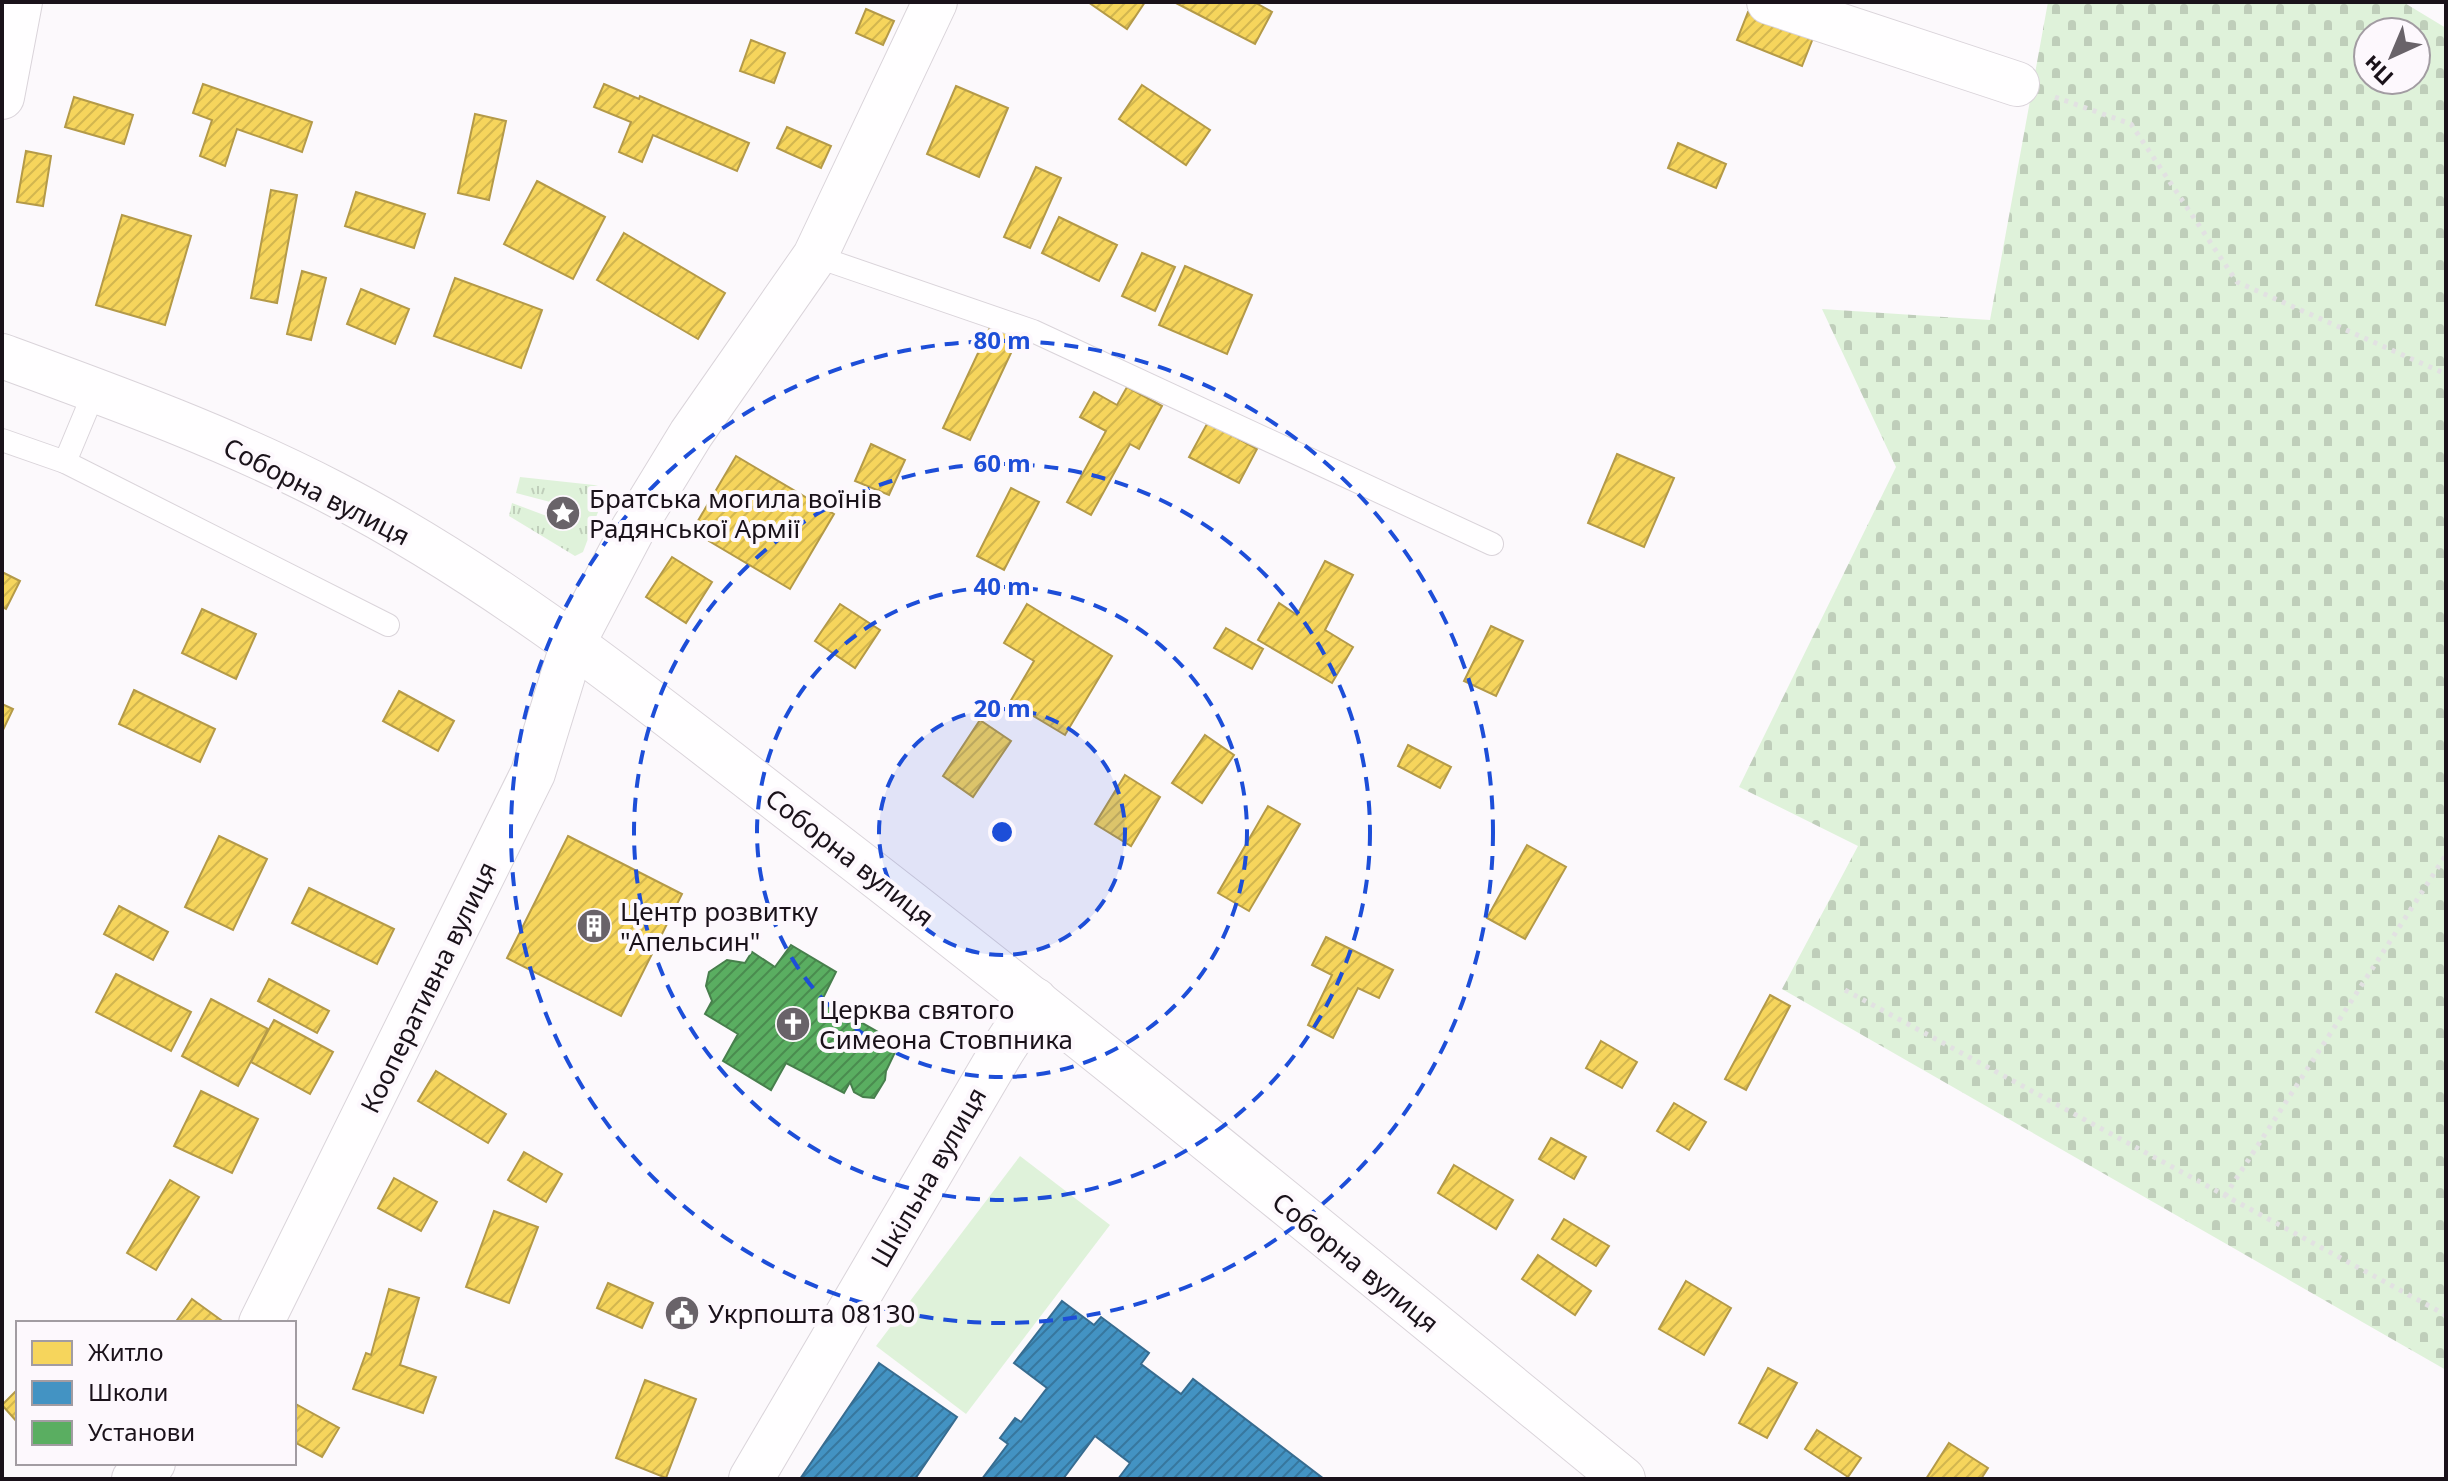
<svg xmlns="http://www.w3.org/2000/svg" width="2448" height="1481" font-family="'Noto Sans',sans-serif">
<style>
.grass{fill:url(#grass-tufts)}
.cemetery{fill:url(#cemetery-stones);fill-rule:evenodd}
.pitch{fill:#dff2da}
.homes{fill:url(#homes-hatch);stroke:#b49a48;stroke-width:2}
.schools{fill:url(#schools-hatch);stroke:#376c90;stroke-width:2}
.public{fill:url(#public-hatch);stroke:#477f4c;stroke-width:2}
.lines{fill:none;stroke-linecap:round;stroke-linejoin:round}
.lane-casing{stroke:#dad4da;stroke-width:24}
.street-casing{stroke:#dad4da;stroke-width:46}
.secondary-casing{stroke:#dad4da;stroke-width:46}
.path{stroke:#e2e1e2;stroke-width:5;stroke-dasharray:4 6;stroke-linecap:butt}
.lane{stroke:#fffeff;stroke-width:22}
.street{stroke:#fffeff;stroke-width:44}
.secondary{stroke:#fffeff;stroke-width:44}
.ring{fill:none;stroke:#1d4ed8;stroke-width:4;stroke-dasharray:14 10}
.labels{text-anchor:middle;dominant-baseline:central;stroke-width:8;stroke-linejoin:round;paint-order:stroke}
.street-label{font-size:26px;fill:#1a121a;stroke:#fdf8fd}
.poi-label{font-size:26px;fill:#1a121a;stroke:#fdf8fd;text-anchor:start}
.centre{fill:#1d4ed8;stroke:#fdf8fd;stroke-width:4}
.ring-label{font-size:24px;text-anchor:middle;font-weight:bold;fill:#1d4ed8;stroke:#fdf8fd;stroke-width:8;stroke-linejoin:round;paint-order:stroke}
</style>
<defs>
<pattern id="grass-tufts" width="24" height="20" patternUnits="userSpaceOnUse" patternTransform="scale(2)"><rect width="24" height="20" fill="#dff2da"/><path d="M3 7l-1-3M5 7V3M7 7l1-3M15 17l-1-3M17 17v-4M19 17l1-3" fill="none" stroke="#bfceba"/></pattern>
<pattern id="cemetery-stones" width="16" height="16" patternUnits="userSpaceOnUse" patternTransform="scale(2)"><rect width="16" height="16" fill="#dff2da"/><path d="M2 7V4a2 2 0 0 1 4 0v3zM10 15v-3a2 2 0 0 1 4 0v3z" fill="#bfceba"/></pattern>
<pattern id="homes-hatch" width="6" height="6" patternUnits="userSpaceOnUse" patternTransform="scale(2)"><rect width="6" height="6" fill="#f6d55c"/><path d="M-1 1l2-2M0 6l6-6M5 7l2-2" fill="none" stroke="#d2b64f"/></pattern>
<pattern id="schools-hatch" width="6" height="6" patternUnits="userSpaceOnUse" patternTransform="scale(2)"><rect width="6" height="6" fill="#4393c3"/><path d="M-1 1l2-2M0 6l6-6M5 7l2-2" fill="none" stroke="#37779e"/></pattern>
<pattern id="public-hatch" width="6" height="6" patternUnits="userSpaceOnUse" patternTransform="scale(2)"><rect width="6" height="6" fill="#5aae61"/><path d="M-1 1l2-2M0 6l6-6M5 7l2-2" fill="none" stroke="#4a8c4f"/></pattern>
</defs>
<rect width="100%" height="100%" fill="#fcf9fc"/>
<path class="grass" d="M 520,477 L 594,485 L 602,487 L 604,496 L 583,552 L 575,556 L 509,516 L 512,503 L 568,524 L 573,508 L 516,493 Z"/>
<path class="cemetery" d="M 2048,2 L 2403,2 L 2446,28 L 2446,1370 L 1782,989 L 1858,846 L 1739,787 L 1896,467 L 1822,309 L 1990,320 ZM 2368,32 L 2416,32 L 2416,80 L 2368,80 Z"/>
<path class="pitch" d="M 1020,1156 L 1110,1225 L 966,1414 L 876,1346 Z"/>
<g class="homes">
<path d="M 1088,2 L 1145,2 L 1127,29 Z"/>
<path d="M 1174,2 L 1254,2 L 1272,12 L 1255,44 Z"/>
<path d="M 866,9 L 894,21 L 883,45 L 856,33 Z"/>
<path d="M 1748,12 L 1813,38 L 1802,66 L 1737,40 Z"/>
<path d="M 751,40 L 785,53 L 774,83 L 740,71 Z"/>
<path d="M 203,84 L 312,122 L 302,152 L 237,129 L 225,166 L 200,156 L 212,120 L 193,113 Z"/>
<path d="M 604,84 L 639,99 L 640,96 L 749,143 L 737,171 L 653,135 L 642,162 L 619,152 L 631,122 L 594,107 Z"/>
<path d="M 1142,85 L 1210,130 L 1186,165 L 1119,119 Z"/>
<path d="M 956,86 L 1008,108 L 979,177 L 927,154 Z"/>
<path d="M 74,97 L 133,115 L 124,144 L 65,127 Z"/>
<path d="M 475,114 L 506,121 L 489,200 L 458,193 Z"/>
<path d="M 787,127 L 831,146 L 821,168 L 777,148 Z"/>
<path d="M 1678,143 L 1726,164 L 1716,188 L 1668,168 Z"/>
<path d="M 26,151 L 51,156 L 43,206 L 17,202 Z"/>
<path d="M 1036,167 L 1061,178 L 1030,248 L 1004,237 Z"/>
<path d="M 537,181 L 605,217 L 573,279 L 504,244 Z"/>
<path d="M 271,190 L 297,195 L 277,303 L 251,298 Z"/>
<path d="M 356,192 L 425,214 L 414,248 L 345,226 Z"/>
<path d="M 122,215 L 191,236 L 165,325 L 96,305 Z"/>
<path d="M 1059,217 L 1117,245 L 1099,281 L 1042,253 Z"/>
<path d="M 624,233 L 725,293 L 698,339 L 597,280 Z"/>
<path d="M 1142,253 L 1175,267 L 1155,311 L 1122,296 Z"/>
<path d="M 1185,266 L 1252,295 L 1227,354 L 1159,325 Z"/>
<path d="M 302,271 L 326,278 L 311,340 L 287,334 Z"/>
<path d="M 455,278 L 542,310 L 521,368 L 434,336 Z"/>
<path d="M 361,289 L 409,309 L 395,344 L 347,324 Z"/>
<path d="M 992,323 L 1019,336 L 970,440 L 943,428 Z"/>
<path d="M 1127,387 L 1162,406 L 1139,449 L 1130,444 L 1091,515 L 1067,502 L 1106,431 L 1080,417 L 1094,392 L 1117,405 Z"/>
<path d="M 1208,422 L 1257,449 L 1239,483 L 1189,457 Z"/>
<path d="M 871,444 L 905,460 L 889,495 L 855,481 Z"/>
<path d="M 1617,454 L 1674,478 L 1644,547 L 1588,523 Z"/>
<path d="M 736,456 L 834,514 L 790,589 L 692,531 Z"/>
<path d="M 1011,488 L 1039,502 L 1004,570 L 977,556 Z"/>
<path d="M 672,557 L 712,582 L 686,623 L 646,597 Z"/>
<path d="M 1325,561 L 1353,575 L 1325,630 L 1353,647 L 1332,683 L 1258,640 L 1279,603 L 1297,615 Z"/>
<path d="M 2,572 L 20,581 L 6,609 L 2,607 Z"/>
<path d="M 840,604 L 880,630 L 855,668 L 815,641 Z"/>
<path d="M 1027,604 L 1112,656 L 1065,735 L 1010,702 L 1034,661 L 1004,643 Z"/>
<path d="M 202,609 L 256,634 L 236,679 L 182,653 Z"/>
<path d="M 1491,626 L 1523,641 L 1496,696 L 1464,681 Z"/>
<path d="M 1226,628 L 1263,649 L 1252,669 L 1214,648 Z"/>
<path d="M 134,690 L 215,729 L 200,762 L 119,724 Z"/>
<path d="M 399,691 L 454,721 L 438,751 L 383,721 Z"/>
<path d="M 2,704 L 13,709 L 2,732 Z"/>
<path d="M 980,720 L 1011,741 L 973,797 L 943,776 Z"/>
<path d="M 1205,735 L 1234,755 L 1202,803 L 1172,783 Z"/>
<path d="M 1408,745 L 1451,767 L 1440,788 L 1398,766 Z"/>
<path d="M 1125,775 L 1160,797 L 1131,846 L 1095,824 Z"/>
<path d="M 1268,806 L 1300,824 L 1249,911 L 1218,893 Z"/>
<path d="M 219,836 L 267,859 L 233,930 L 185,907 Z"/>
<path d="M 568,836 L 682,894 L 621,1016 L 507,958 Z"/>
<path d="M 1527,845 L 1566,867 L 1525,939 L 1487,918 Z"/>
<path d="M 309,888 L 394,929 L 377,964 L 292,923 Z"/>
<path d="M 119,906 L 168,932 L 153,960 L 104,934 Z"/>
<path d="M 1326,937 L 1393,970 L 1379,998 L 1358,988 L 1333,1038 L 1308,1025 L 1332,975 L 1312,965 Z"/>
<path d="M 116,974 L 191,1012 L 171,1051 L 96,1012 Z"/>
<path d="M 269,979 L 329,1011 L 317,1033 L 258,1001 Z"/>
<path d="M 1770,995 L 1790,1006 L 1746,1090 L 1725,1079 Z"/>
<path d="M 211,999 L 268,1029 L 238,1086 L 182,1056 Z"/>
<path d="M 274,1020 L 333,1052 L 310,1094 L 251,1062 Z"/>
<path d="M 1601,1041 L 1637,1062 L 1622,1088 L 1586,1068 Z"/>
<path d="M 436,1071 L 506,1114 L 488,1143 L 418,1101 Z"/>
<path d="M 201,1091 L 258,1119 L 232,1173 L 174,1146 Z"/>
<path d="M 1674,1103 L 1706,1122 L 1689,1150 L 1657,1131 Z"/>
<path d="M 1551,1138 L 1586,1157 L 1574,1179 L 1539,1159 Z"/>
<path d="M 524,1152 L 562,1174 L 546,1202 L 508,1180 Z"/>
<path d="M 1454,1165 L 1513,1200 L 1496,1229 L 1438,1193 Z"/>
<path d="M 394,1178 L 437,1202 L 421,1231 L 378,1208 Z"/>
<path d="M 170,1180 L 199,1197 L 156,1270 L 127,1253 Z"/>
<path d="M 494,1211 L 538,1227 L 509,1303 L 466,1287 Z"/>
<path d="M 1564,1219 L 1609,1246 L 1596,1266 L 1552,1239 Z"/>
<path d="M 1538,1255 L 1591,1291 L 1575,1315 L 1522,1279 Z"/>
<path d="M 1686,1281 L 1731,1308 L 1704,1355 L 1659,1329 Z"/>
<path d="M 608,1283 L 653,1303 L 642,1328 L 597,1308 Z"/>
<path d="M 389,1289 L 419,1298 L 400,1365 L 436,1377 L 423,1413 L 353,1389 L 366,1353 L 371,1355 Z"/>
<path d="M 192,1299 L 225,1323 L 175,1323 Z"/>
<path d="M 1768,1368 L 1797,1383 L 1767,1438 L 1739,1423 Z"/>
<path d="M 645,1380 L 696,1399 L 666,1478 L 616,1458 Z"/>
<path d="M 18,1389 L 18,1423 L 2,1405 Z"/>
<path d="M 294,1403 L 339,1428 L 322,1457 L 294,1442 Z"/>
<path d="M 1817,1430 L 1861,1458 L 1848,1477 L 1805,1449 Z"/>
<path d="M 1949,1443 L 1988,1468 L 1981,1479 L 1926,1479 Z"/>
</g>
<g class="schools">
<path d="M 1062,1301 L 1094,1325 L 1101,1317 L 1149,1353 L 1141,1364 L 1181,1394 L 1193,1379 L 1324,1479 L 1118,1479 L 1130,1463 L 1095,1436 L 1063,1479 L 982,1479 L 1008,1444 L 1000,1438 L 1015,1418 L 1021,1422 L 1047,1388 L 1014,1363 Z"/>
<path d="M 879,1363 L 957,1417 L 915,1479 L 800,1479 Z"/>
</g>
<path class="public" d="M 791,945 L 836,972 L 822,1000 L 899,1044 L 886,1071 L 885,1080 L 874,1098 L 863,1097 L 854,1092 L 850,1082 L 844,1093 L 786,1063 L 771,1090 L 723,1061 L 738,1034 L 705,1014 L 712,1001 L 706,986 L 709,972 L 727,960 L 745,963 L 752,952 L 775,967 Z"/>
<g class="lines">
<g class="lane-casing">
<g id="lane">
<path d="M 815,256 L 1033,331 L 1492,544"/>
<path d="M 2,440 L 65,462 L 95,390"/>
<path d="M 65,462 L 388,625"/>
</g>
</g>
<g class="street-casing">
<g id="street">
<path d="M 1769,2 L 2017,84"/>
<path d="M 2,97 L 20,2"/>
<path d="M 261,1323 L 533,773 L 573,643"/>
<path d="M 134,1479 L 153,1463"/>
<path d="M 751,1479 L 1002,1051 L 1035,1000"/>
</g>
</g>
<g class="secondary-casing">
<g id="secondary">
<path d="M 2,356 C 114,397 227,438 333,493 C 511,585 665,714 823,835 C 1094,1044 1358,1262 1623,1479"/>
<path d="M 573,643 L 633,529 L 691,434 L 815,256 L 935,2"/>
</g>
</g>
<g class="path">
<path d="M 2055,97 L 2131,124 L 2237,282 L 2446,374"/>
<path d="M 1845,990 L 2446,1315"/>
<path d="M 2225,1196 L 2446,855"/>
</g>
<use href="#lane" class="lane"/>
<use href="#street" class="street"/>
<use href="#secondary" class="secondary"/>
</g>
<circle cx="1002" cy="832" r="123" fill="#1d4ed8" fill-opacity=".12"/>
<g class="ring">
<circle cx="1002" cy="832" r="123"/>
<circle cx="1002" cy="832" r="245"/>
<circle cx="1002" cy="832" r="368"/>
<circle cx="1002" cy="832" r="491"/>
</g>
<defs>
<g id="sight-disc" transform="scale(1.8)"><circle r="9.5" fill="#696369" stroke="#fdf8fd"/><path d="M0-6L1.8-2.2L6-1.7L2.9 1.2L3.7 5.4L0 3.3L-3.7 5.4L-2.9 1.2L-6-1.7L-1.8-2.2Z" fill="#fff"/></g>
<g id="building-disc" transform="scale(1.8)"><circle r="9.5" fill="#696369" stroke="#fdf8fd"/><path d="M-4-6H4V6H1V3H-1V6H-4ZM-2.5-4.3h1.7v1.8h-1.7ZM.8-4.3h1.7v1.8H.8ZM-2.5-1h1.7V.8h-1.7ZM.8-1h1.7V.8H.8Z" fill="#fff"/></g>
<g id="church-disc" transform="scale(1.8)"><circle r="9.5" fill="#696369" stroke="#fdf8fd"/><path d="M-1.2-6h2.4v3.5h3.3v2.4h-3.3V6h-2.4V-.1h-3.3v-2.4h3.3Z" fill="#fff"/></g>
<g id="civic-disc" transform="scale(1.8)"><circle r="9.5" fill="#696369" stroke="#fdf8fd"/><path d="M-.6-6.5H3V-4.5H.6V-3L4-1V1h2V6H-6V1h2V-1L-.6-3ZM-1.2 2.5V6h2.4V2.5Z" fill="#fff"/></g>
</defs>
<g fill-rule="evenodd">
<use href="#sight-disc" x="563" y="513"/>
<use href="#building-disc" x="594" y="926"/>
<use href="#church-disc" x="793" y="1024"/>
<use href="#civic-disc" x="682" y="1313"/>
</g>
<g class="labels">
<g class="street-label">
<text transform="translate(317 491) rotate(27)">Соборна вулиця</text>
<text transform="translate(850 857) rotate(38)">Соборна вулиця</text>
<text transform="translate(428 987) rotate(-64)">Кооперативна вулиця</text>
<text transform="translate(928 1177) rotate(-60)">Шкільна вулиця</text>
<text transform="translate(1356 1262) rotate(39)">Соборна вулиця</text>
</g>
<g class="poi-label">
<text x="589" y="498">Братська могила воїнів<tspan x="589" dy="30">Радянської Армії</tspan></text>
<text x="620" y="911">Центр розвитку<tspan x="620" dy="30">"Апельсин"</tspan></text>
<text x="819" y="1009">Церква святого<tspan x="819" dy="30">Симеона Стовпника</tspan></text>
<text x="708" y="1313">Укрпошта 08130</text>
</g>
</g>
<circle cx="1002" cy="832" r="12" class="centre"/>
<g class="ring-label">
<text x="1002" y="349">80 m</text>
<text x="1002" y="472">60 m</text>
<text x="1002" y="595">40 m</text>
<text x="1002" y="717">20 m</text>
</g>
<rect width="2448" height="1481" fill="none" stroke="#1a121a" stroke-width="8"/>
<rect x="16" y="1321" width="280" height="144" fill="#fdf8fd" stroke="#a29ca2" stroke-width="2"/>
<rect x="32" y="1341" width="40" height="24" fill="#f6d55c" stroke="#a29ca2" stroke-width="2"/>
<text x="88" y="1361" font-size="24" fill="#1a121a">Житло</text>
<rect x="32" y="1381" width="40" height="24" fill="#4393c3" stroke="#a29ca2" stroke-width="2"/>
<text x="88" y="1401" font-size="24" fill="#1a121a">Школи</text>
<rect x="32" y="1421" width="40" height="24" fill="#5aae61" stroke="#a29ca2" stroke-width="2"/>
<text x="88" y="1441" font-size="24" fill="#1a121a">Установи</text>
<g transform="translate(2392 56) rotate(224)"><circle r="38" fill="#fdf8fd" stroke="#a29ca2" stroke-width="2"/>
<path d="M0-6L14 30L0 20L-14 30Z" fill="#696369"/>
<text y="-12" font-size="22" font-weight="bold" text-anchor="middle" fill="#1a121a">Пн</text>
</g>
</svg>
